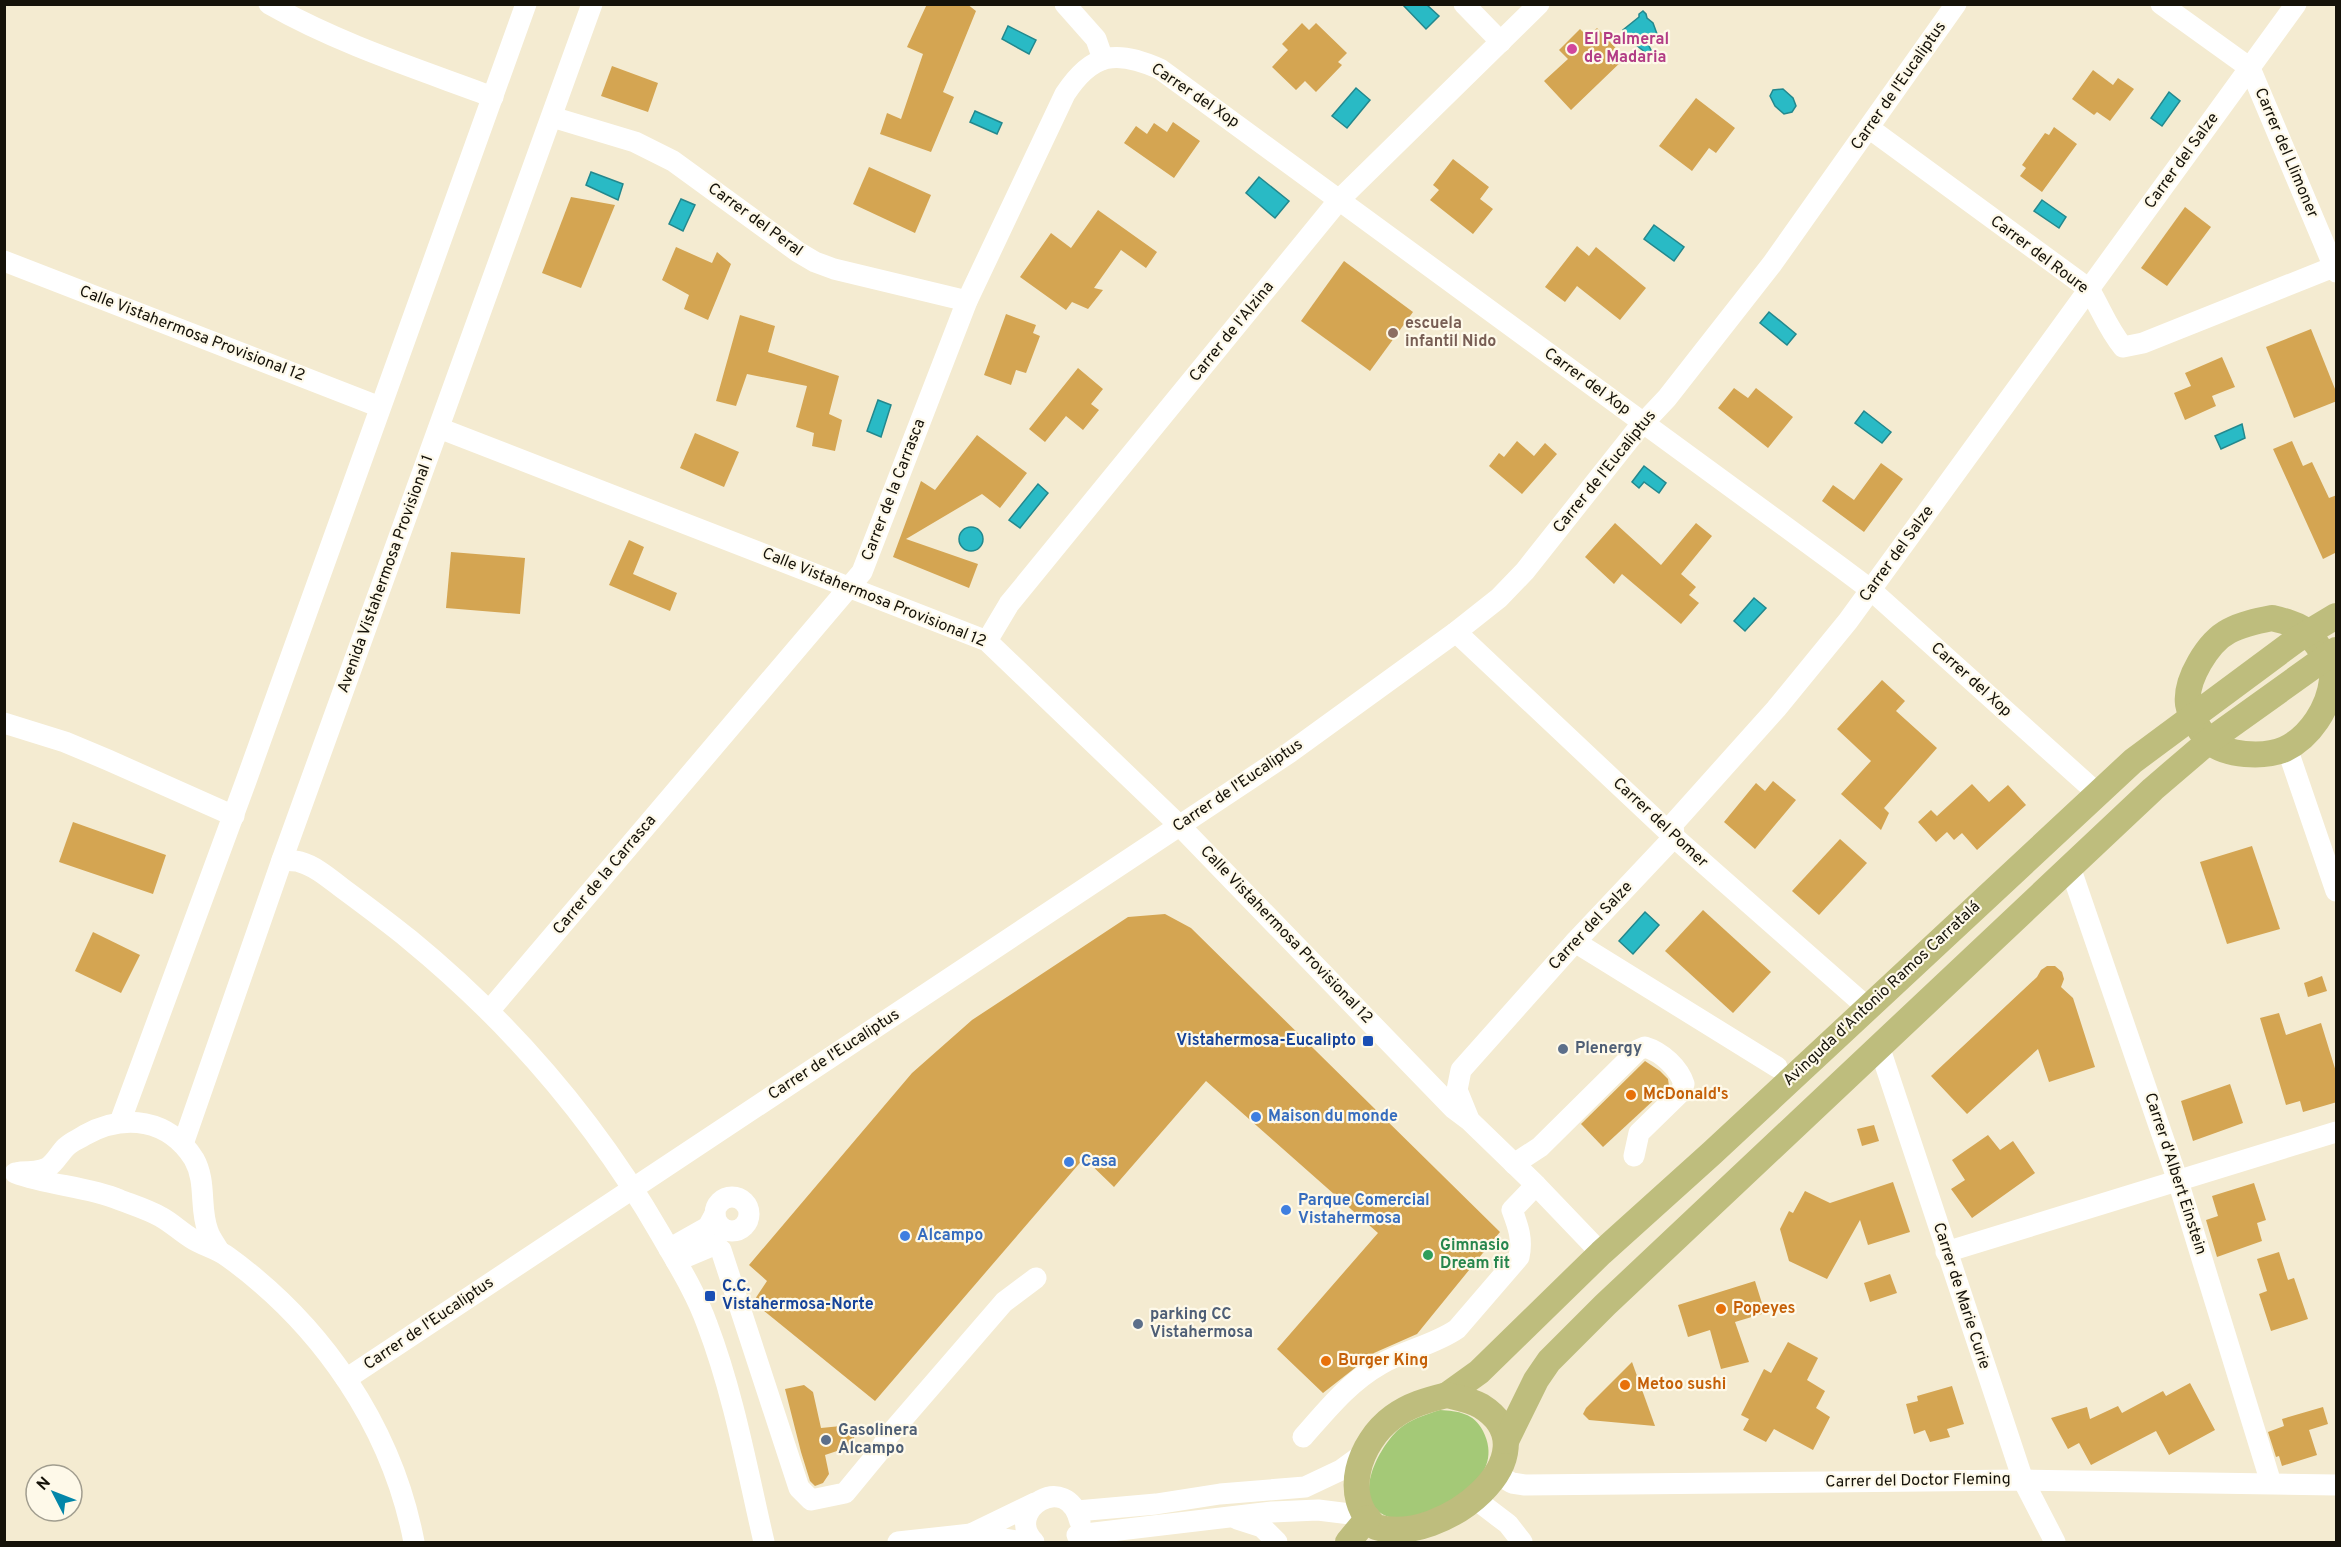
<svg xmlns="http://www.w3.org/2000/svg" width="2341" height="1547" font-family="Overpass,sans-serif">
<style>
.green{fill:#a4c977}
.water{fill:#29bac5;stroke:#23888d;stroke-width:1.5}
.building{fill:#d4a552}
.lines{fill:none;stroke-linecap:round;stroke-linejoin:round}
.minor{stroke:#fff;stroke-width:21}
.major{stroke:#bebd7d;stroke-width:26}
.hotel-dot{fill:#d1479c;stroke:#fef9e9;stroke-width:2}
.education-dot{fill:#8d6e63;stroke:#fef9e9;stroke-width:2}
.transit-dot{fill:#1a4fb4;stroke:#fef9e9;stroke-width:2}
.service-dot{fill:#5c6f8a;stroke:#fef9e9;stroke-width:2}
.food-dot{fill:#e8710a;stroke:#fef9e9;stroke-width:2}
.shop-dot{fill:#3f7fe0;stroke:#fef9e9;stroke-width:2}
.leisure-dot{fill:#2e9e5b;stroke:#fef9e9;stroke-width:2}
.labels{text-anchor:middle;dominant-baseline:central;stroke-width:4.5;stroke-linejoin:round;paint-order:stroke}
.hotel-label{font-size:16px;font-weight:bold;fill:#b23c85;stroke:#fef9e9;text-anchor:start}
.street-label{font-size:16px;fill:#151209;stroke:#fef9e9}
.education-label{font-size:16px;font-weight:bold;fill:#785e54;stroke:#fef9e9;text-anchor:start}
.transit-label{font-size:16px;font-weight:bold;fill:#164399;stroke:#fef9e9;text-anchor:end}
.service-label{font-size:16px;font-weight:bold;fill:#4e5e75;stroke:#fef9e9;text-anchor:start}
.food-label{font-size:16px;font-weight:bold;fill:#c56008;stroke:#fef9e9;text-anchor:start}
.shop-label{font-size:16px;font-weight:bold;fill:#366cbe;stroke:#fef9e9;text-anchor:start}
.leisure-label{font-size:16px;font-weight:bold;fill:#27864d;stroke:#fef9e9;text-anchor:start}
</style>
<rect width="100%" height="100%" fill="#f4ebd1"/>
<path class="green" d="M 1440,1410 C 1458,1411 1474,1413 1483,1431 C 1506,1477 1452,1500 1421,1522 C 1411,1520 1394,1520 1384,1515 C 1352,1497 1379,1448 1398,1430 C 1410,1419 1425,1415 1440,1410 Z"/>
<g class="water">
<path d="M 1403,5 L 1427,5 L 1439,16 L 1426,29 Z"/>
<path d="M 1643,11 L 1646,14 L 1647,18 L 1653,23 L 1657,34 L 1649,46 L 1651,50 L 1647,54 L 1622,33 L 1623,30 L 1639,17 L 1639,14 Z"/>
<path d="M 1008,26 L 1036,40 L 1029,54 L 1002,39 Z"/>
<path d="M 1356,88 L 1370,100 L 1347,128 L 1332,116 Z"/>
<path d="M 1783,89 L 1793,98 L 1796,106 L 1792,112 L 1784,114 L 1775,106 L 1770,96 L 1773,90 Z"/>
<path d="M 2169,92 L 2180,101 L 2162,126 L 2151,118 Z"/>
<path d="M 975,111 L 1002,123 L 997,134 L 970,122 Z"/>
<path d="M 591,172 L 623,184 L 618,200 L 586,185 Z"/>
<path d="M 1259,177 L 1289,201 L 1275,218 L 1246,193 Z"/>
<path d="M 681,199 L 695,205 L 683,231 L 669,224 Z"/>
<path d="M 2042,200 L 2066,217 L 2059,228 L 2034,211 Z"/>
<path d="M 1654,225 L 1684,247 L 1674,261 L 1644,239 Z"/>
<path d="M 1769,312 L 1796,334 L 1787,345 L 1760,323 Z"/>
<path d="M 878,400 L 891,405 L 881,437 L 867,431 Z"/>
<path d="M 1864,411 L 1891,432 L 1882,443 L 1855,423 Z"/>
<path d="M 2242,424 L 2245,438 L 2221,449 L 2215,436 Z"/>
<path d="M 1644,466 L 1666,483 L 1659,493 L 1644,482 L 1639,488 L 1632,482 Z"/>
<path d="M 1038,484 L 1048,493 L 1020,528 L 1009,520 Z"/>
<circle cx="971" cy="539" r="12"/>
<path d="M 1754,598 L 1766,608 L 1745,631 L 1734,621 Z"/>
<path d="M 1645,912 L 1659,925 L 1633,954 L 1619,941 Z"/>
</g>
<g class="building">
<path d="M 927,4 L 967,4 L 976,11 L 943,92 L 954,97 L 931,152 L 880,134 L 887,113 L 901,119 L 923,54 L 907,47 Z"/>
<path d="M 1302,23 L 1309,30 L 1316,23 L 1347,53 L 1338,62 L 1342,65 L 1316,92 L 1305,81 L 1296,90 L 1272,67 L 1288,50 L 1282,44 Z"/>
<path d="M 1597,28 L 1625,58 L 1571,110 L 1544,81 L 1568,59 L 1559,50 L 1580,29 L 1588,37 Z"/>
<path d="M 612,66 L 658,83 L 648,112 L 601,96 Z"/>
<path d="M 2093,70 L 2113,85 L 2118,78 L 2134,89 L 2110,121 L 2097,112 L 2094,115 L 2072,99 Z"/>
<path d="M 1696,98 L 1735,128 L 1716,153 L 1709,148 L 1692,171 L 1659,146 Z"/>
<path d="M 1173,122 L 1200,141 L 1174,178 L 1124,143 L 1136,126 L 1147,134 L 1154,123 L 1167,132 Z"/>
<path d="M 2054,127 L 2077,144 L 2042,192 L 2020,176 L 2026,168 L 2022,165 L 2045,133 L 2049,135 Z"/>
<path d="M 1453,159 L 1489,187 L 1480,199 L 1493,209 L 1473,234 L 1430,200 L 1439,190 L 1433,185 Z"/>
<path d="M 869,167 L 931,195 L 915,233 L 853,204 Z"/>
<path d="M 571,197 L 615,205 L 581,288 L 542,273 Z"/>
<path d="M 2185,207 L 2211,227 L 2167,286 L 2141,268 Z"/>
<path d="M 1098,210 L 1157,252 L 1146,268 L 1121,250 L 1094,288 L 1103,290 L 1088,309 L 1072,302 L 1066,310 L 1020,277 L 1051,233 L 1071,248 Z"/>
<path d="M 1577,246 L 1589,256 L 1596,247 L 1646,288 L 1620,320 L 1577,286 L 1565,302 L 1545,287 Z"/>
<path d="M 676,247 L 712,263 L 717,252 L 731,264 L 708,320 L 684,309 L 689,295 L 662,280 Z"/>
<path d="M 1344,261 L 1413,312 L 1370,371 L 1301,321 Z"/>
<path d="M 1006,314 L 1036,325 L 1033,333 L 1040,336 L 1026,373 L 1016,370 L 1011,385 L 984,375 Z"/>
<path d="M 740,315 L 775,326 L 768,352 L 839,376 L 829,414 L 842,420 L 835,451 L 812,446 L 814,433 L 796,427 L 807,386 L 747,374 L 736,406 L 716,401 Z"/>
<path d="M 2311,329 L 2337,394 L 2337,401 L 2294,418 L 2266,347 Z"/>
<path d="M 2222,357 L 2235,387 L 2212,396 L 2216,406 L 2185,420 L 2174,393 L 2191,386 L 2185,373 Z"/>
<path d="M 1078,368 L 1103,389 L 1091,404 L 1099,410 L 1083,430 L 1066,416 L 1045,442 L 1029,429 Z"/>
<path d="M 1734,388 L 1748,398 L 1756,388 L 1793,417 L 1768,448 L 1718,408 Z"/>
<path d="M 695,433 L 739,452 L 724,487 L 680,468 Z"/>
<path d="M 977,435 L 1027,473 L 1000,508 L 982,494 L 906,539 L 978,564 L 969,588 L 893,557 L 921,481 L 935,490 Z"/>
<path d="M 1517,441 L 1534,456 L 1545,443 L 1557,454 L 1522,494 L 1489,466 L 1499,453 L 1504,457 Z"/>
<path d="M 2292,441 L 2303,466 L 2312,462 L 2329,498 L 2337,495 L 2337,552 L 2323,559 L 2273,449 Z"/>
<path d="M 1881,463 L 1903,479 L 1864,532 L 1822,501 L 1833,485 L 1854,500 Z"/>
<path d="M 1615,523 L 1661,565 L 1696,523 L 1712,536 L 1681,574 L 1696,587 L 1689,595 L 1699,603 L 1681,624 L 1622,574 L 1614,584 L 1585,557 Z"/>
<path d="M 629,540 L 644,547 L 633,574 L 677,593 L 670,611 L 609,585 Z"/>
<path d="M 451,552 L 525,558 L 520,614 L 446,608 Z"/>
<path d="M 1882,680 L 1905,701 L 1896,711 L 1937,748 L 1884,808 L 1889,813 L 1881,830 L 1841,794 L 1871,761 L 1837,729 Z"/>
<path d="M 1773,781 L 1796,800 L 1755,849 L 1724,822 L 1756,783 L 1765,791 Z"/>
<path d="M 1972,784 L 1989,802 L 2008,785 L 2026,805 L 1977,850 L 1962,833 L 1954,840 L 1947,832 L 1936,842 L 1918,822 L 1931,810 L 1937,816 Z"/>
<path d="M 73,822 L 166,855 L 153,894 L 59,862 Z"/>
<path d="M 1840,839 L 1867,863 L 1819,915 L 1792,891 Z"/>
<path d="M 2252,846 L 2280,929 L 2227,944 L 2200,862 Z"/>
<path d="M 1703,910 L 1771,972 L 1733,1013 L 1665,951 Z"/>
<path d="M 1165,914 L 1191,928 L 1500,1232 L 1417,1334 L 1374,1353 L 1323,1393 L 1277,1349 L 1378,1233 L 1206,1081 L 1114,1187 L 1084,1158 L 875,1401 L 753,1302 L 767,1281 L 749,1265 L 912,1073 L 972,1020 L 1128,917 Z"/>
<path d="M 93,932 L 140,955 L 121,993 L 75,971 Z"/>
<path d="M 2047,966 L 2055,966 L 2062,972 L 2064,979 L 2061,987 L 2073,998 L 2095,1067 L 2049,1082 L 2038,1049 L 1967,1114 L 1931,1076 L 2037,977 L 2041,970 Z"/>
<path d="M 2322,976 L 2327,991 L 2308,997 L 2304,983 Z"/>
<path d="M 2279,1013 L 2286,1035 L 2321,1023 L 2337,1075 L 2337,1102 L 2303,1112 L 2300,1101 L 2286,1105 L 2260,1018 Z"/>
<path d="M 1645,1061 L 1660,1071 L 1668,1079 L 1669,1086 L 1603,1147 L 1581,1124 Z"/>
<path d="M 2230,1084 L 2243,1123 L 2193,1141 L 2181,1101 Z"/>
<path d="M 1874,1125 L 1879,1141 L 1862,1146 L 1857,1129 Z"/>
<path d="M 1988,1135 L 2000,1150 L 2013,1141 L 2035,1173 L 1972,1218 L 1951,1189 L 1965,1180 L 1952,1160 Z"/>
<path d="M 1893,1182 L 1910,1232 L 1868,1245 L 1860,1220 L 1827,1279 L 1789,1261 L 1780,1229 L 1789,1211 L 1793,1213 L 1805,1191 L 1830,1203 Z"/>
<path d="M 2254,1183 L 2266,1220 L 2257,1223 L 2262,1241 L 2217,1257 L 2206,1220 L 2218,1216 L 2212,1196 Z"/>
<path d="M 2279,1252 L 2288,1280 L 2294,1278 L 2308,1319 L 2271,1331 L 2259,1294 L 2267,1291 L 2257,1259 Z"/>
<path d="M 1890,1274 L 1897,1293 L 1870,1302 L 1864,1283 Z"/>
<path d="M 1755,1281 L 1765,1313 L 1735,1322 L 1749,1362 L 1721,1369 L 1710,1330 L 1688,1337 L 1678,1305 Z"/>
<path d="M 1788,1342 L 1818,1358 L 1807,1380 L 1825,1391 L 1816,1408 L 1830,1417 L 1813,1450 L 1774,1429 L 1766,1442 L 1743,1430 L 1749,1419 L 1741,1415 L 1764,1369 L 1771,1373 Z"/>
<path d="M 1632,1362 L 1655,1426 L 1589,1420 L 1583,1414 L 1586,1408 Z"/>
<path d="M 2190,1383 L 2215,1430 L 2169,1455 L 2156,1431 L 2091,1465 L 2079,1443 L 2068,1449 L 2051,1418 L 2087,1407 L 2090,1419 L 2118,1406 L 2122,1413 L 2163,1391 L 2166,1396 Z"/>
<path d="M 804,1385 L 813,1392 L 821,1428 L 851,1425 L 855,1434 L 852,1446 L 825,1455 L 829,1474 L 823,1483 L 815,1486 L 810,1481 L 801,1452 L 785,1389 Z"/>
<path d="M 1952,1386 L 1964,1424 L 1947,1429 L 1950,1437 L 1930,1442 L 1925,1430 L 1914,1434 L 1906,1404 L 1918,1401 L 1917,1396 Z"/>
<path d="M 2323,1407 L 2328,1424 L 2309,1430 L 2317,1455 L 2282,1466 L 2279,1456 L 2276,1457 L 2268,1432 L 2284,1426 L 2282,1419 Z"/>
</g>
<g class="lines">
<g class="minor">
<path d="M 269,4 C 339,44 418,69 493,97"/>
<path d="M 1065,4 L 1096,39 L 1103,59"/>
<path d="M 1464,4 L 1501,42"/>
<path d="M 2161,4 L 2250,68 L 2336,272"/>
<path d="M 552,117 L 635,142 L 673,161 L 798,252 L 815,262 L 834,269 L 967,301"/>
<path d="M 1869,128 L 2089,289 C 2101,309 2108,329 2123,347 L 2143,343 L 2336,266"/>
<path d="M 4,261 L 380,407"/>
<path d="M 439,428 L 987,641 L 1180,826 L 1453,1108 L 1469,1120 L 1533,1182 L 1601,1253"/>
<path d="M 1456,632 L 1674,837 L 1868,1008"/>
<path d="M 987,641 L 1009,604 L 1339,200 L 1539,4"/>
<path d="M 4,723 L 65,742 L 108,760 L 234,816"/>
<path d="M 2287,748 L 2336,891"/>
<path d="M 282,860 C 287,861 294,860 300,862 C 315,866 329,878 342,888 C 365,905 388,922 410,940 C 511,1023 596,1122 661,1235 C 677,1263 696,1293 707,1324 C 734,1395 747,1469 764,1542"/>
<path d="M 2070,867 L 2178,1181 L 2271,1483"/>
<path d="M 1575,942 L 1777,1067"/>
<path d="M 489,1011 L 862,572 L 967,301 L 1065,94 C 1092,53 1116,49 1160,69 L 1839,566 L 1871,590 L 2097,793"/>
<path d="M 1879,1046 L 2023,1480 L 2055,1542"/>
<path d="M 1468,1117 L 1457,1090 L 1461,1070 L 1575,942 L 1674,837 L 1673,824 L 1776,709 L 1848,621 L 2296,4"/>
<path d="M 120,1122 L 246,781 L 526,4"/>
<path d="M 183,1144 L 282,860 L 592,4"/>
<path d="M 1514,1164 L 1540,1147 L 1638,1050 L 1645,1047 C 1662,1052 1679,1068 1684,1084 L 1680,1093 L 1639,1133 L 1634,1156"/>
<path d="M 20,1172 C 29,1172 39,1172 47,1168 C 55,1163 59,1154 66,1147 C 71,1142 79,1139 85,1135 C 125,1113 169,1119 194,1159 C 207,1182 199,1208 208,1231 C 210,1238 216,1245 219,1251"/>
<path d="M 15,1173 C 50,1186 86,1186 120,1200 C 133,1205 149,1210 161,1217 C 172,1223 181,1232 191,1238 C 203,1246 216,1248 228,1257 C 322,1325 392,1427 414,1542"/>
<circle cx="732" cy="1214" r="17"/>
<path d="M 669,1249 L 708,1227 L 715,1214"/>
<path d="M 1946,1252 L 2336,1132"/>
<path d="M 676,1261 L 714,1245 L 721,1250 L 799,1488 L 811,1500 L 845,1493 L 878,1453 L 889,1435 L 1004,1302 L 1036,1278"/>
<path d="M 346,1379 L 1289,753 L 1456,632 L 1499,598 L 1525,571 L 1636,431 L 1667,398 L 1772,264 L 1956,4"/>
<path d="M 1303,1437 C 1327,1410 1349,1382 1381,1364 C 1405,1350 1434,1345 1457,1329 L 1519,1257 C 1523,1239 1518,1226 1512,1210 L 1536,1185"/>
<path d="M 1500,1476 L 1512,1483 L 1525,1485 L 2023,1480 L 2336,1485"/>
<path d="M 1483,1505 L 1508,1524 L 1522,1542"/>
<path d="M 1077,1511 L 1156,1504 L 1220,1494 L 1305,1487 L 1341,1470 L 1363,1454"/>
<path d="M 1237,1519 L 1262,1527 L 1277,1542"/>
<path d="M 1077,1535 L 1272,1512 L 1318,1510 L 1366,1516"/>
<path d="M 898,1542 L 971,1534"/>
<path d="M 1023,1542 L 971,1534 L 1035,1503"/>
<path d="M 1034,1542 C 1003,1511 1067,1469 1080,1522"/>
</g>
<g class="major">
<path d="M 2272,618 C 2301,625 2306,627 2322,652 C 2325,656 2330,662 2332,667 C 2333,671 2332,676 2332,680 C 2329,708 2310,737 2285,749 C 2272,755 2258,755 2245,754 C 2233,753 2221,750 2211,743 C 2202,735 2190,716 2188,704 C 2185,680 2208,642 2229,631 C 2242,624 2257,621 2272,618 Z"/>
<path d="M 1447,1395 L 1479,1372 L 1601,1253 L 1712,1153 L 2133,761 L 2296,640 L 2336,616"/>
<path d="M 1447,1395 C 1459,1398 1471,1400 1481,1406 C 1556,1453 1443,1547 1376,1527 C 1340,1497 1359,1442 1393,1417 C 1409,1405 1427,1400 1447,1395 Z"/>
<path d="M 1506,1441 L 1536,1380 L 1549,1361 L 1605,1305 L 2153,789 L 2209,741 L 2336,650"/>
<path d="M 1348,1542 L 1368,1518"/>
</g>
</g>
<circle class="hotel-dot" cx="1572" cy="49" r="6"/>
<circle class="education-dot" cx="1393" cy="333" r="6"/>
<g class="transit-dot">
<rect x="1362" y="1035" width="12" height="12" rx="3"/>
<rect x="704" y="1290" width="12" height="12" rx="3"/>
</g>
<g class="service-dot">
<circle cx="1563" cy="1049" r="6"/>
<circle cx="1138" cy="1324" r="6"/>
<circle cx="826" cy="1440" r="6"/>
</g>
<g class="food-dot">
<circle cx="1631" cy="1095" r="6"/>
<circle cx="1721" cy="1309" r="6"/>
<circle cx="1326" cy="1361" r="6"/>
<circle cx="1625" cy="1385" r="6"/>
</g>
<g class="shop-dot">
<circle cx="1256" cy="1117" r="6"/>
<circle cx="1069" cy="1162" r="6"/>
<circle cx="1286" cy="1210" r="6"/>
<circle cx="905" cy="1236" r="6"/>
</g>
<circle class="leisure-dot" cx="1428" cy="1255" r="6"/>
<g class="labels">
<g class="hotel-label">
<text x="1584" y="40">El Palmeral<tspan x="1584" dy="18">de Madaria</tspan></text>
</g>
<g class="street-label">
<text transform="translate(1899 86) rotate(-55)">Carrer de l'Eucaliptus</text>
<text transform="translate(1195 96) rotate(34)">Carrer del Xop</text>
<text transform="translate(2286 153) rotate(67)">Carrer del Llimoner</text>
<text transform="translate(2182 161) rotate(-54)">Carrer del Salze</text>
<text transform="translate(755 220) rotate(36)">Carrer del Peral</text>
<text transform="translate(2039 255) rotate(37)">Carrer del Roure</text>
<text transform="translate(1232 332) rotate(-51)">Carrer de l'Alzina</text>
<text transform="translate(192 334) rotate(21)">Calle Vistahermosa Provisional 12</text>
<text transform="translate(1587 382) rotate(36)">Carrer del Xop</text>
<text transform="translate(1605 472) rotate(-51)">Carrer de l'Eucaliptus</text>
<text transform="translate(894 490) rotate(-69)">Carrer de la Carrasca</text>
<text transform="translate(1897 554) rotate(-54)">Carrer del Salze</text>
<text transform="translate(386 574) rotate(-70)">Avenida Vistahermosa Provisional 1</text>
<text transform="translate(874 598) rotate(22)">Calle Vistahermosa Provisional 12</text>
<text transform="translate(1971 680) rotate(42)">Carrer del Xop</text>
<text transform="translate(1238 786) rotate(-34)">Carrer de l'Eucaliptus</text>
<text transform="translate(1660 823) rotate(43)">Carrer del Pomer</text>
<text transform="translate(605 875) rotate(-50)">Carrer de la Carrasca</text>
<text transform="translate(1591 926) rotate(-47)">Carrer del Salze</text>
<text transform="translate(1286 935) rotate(46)">Calle Vistahermosa Provisional 12</text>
<text transform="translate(1882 994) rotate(-43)">Avinguda d'Antonio Ramos Carratalá</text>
<text transform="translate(834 1055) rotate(-33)">Carrer de l'Eucaliptus</text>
<text transform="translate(2175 1174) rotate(72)">Carrer d'Albert Einstein</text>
<text transform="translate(1961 1296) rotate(72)">Carrer de Marie Curie</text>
<text transform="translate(429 1324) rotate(-34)">Carrer de l'Eucaliptus</text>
<text transform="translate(1918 1481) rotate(-1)">Carrer del Doctor Fleming</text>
</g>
<g class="education-label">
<text x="1405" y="324">escuela<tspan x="1405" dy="18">infantil Nido</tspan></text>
</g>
<g class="transit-label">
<text x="1356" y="1041">Vistahermosa-Eucalipto</text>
<text x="722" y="1287" text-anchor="start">C.C.<tspan x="722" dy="18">Vistahermosa-Norte</tspan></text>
</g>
<g class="service-label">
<text x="1575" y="1049">Plenergy</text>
<text x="1150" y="1315">parking CC<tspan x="1150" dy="18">Vistahermosa</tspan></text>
<text x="838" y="1431">Gasolinera<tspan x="838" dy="18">Alcampo</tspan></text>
</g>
<g class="food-label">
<text x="1643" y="1095">McDonald's</text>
<text x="1733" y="1309">Popeyes</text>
<text x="1338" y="1361">Burger King</text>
<text x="1637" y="1385">Metoo sushi</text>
</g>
<g class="shop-label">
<text x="1268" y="1117">Maison du monde</text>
<text x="1081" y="1162">Casa</text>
<text x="1298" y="1201">Parque Comercial<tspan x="1298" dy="18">Vistahermosa</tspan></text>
<text x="917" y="1236">Alcampo</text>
</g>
<g class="leisure-label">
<text x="1440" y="1246">Gimnasio<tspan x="1440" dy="18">Dream fit</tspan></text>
</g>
</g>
<rect width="2341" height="1547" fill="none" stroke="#151209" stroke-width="12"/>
<g transform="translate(54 1493) rotate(312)"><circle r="28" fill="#fef9e9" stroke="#a19d8f" stroke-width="1.5"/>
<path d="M0-4.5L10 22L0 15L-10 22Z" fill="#0386a9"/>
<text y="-9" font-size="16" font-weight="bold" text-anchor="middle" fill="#151209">N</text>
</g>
</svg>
